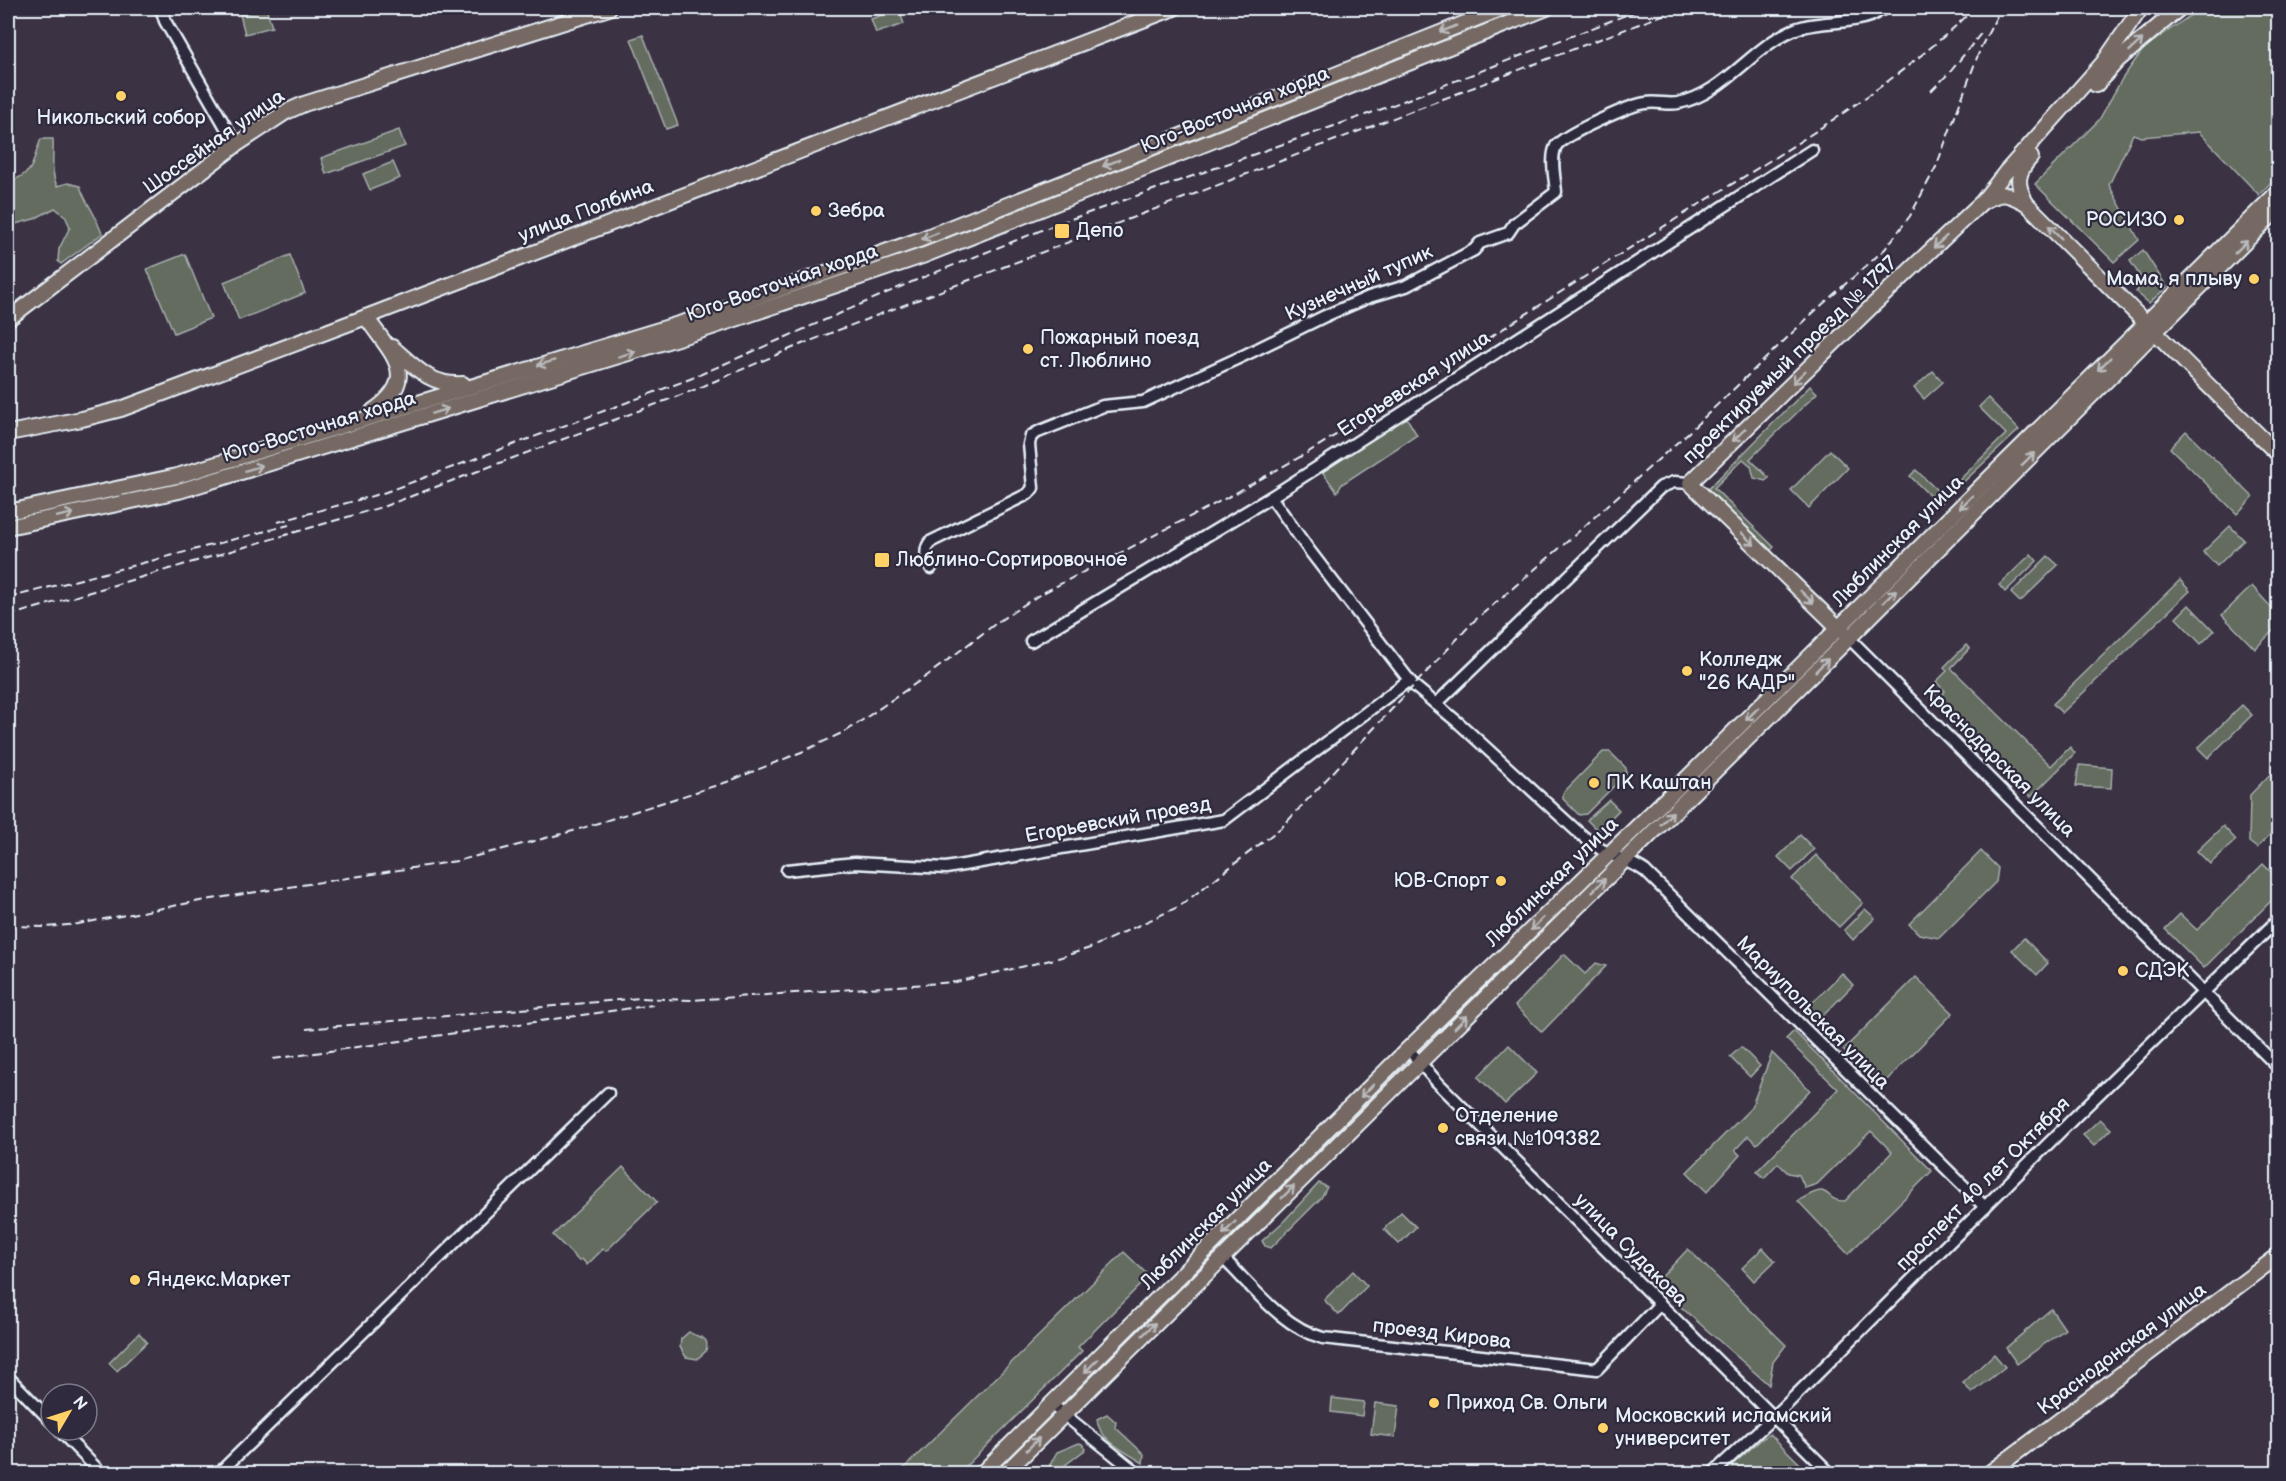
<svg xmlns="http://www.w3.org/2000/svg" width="2286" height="1481" font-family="'Balsamiq Sans',sans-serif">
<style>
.green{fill:#646c5f;stroke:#a6aeac;stroke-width:1.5}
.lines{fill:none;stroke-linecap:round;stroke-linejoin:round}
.minor-casing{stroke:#e8f1f8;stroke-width:15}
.major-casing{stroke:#e8f1f8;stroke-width:18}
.minor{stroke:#2f2a3d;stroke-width:10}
.major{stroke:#766964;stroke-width:14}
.rail{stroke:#e8f1f8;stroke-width:2;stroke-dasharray:9 4.5;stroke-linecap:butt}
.oneway{stroke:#babbbd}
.poi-dot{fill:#ffd166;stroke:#2f2a3d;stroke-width:2}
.labels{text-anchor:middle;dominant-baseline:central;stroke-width:4.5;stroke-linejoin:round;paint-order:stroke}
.street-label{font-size:20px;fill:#e8f1f8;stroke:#2f2a3d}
.poi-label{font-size:20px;fill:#e8f1f8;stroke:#2f2a3d;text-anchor:start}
</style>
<rect width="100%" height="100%" fill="#3b3244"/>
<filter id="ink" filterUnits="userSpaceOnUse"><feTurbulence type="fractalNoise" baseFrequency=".0167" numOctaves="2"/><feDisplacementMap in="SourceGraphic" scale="12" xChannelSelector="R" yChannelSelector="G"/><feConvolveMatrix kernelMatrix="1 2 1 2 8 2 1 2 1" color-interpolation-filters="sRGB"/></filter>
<g filter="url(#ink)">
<g class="green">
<path d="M 266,8 L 272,27 L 245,34 L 240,15 Z"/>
<path d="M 2201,8 L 2278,8 L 2278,175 L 2259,195 L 2199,132 L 2141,137 L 2133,134 L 2109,185 L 2139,240 L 2114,262 L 2035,184 L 2099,120 L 2122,79 L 2144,48 Z"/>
<path d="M 899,9 L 904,24 L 876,33 L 871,19 Z"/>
<path d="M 643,35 L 678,125 L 666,129 L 631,39 Z"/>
<path d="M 399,130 L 405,146 L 326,174 L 321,158 Z"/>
<path d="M 41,139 L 53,139 C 54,155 50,172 57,186 L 68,183 L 80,186 C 84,200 91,207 96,219 C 99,225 98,228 103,233 L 61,264 L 58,261 L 59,249 L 70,227 L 65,216 L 55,208 L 34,219 L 8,226 L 8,183 C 39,169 29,167 41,139 Z"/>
<path d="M 393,162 L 400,178 L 370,190 L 363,174 Z"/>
<path d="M 2143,250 L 2167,287 L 2149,303 L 2136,292 L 2144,282 L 2130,261 Z"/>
<path d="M 185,254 L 211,318 L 174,333 L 147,269 Z"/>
<path d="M 290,255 L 305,293 L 239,320 L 224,282 Z"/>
<path d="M 1933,371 L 1943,382 L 1924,399 L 1914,388 Z"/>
<path d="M 1810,386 L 1817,393 L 1750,459 L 1769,478 L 1765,481 L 1754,478 L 1751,466 L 1743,459 L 1714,488 L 1774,547 L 1770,551 L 1707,490 Z"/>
<path d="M 1988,398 L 2019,430 L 1939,505 L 1910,476 L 1916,470 L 1943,496 L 2006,434 L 1979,407 Z"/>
<path d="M 1405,415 L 1417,435 L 1342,484 L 1337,492 L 1321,470 Z"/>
<path d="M 2186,431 L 2253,497 L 2237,514 L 2170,448 Z"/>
<path d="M 1830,450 L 1848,468 L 1809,508 L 1791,490 Z"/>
<path d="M 2230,526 L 2244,540 L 2217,566 L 2203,552 Z"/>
<path d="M 2031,554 L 2037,561 L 2005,592 L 1999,585 Z"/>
<path d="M 2048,556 L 2058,565 L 2020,602 L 2011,593 Z"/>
<path d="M 2180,580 L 2190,591 L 2062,713 L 2053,704 Z"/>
<path d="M 2252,586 L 2278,615 L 2278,626 L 2255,649 L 2222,615 Z"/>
<path d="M 2189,605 L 2214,631 L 2201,644 L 2176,618 Z"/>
<path d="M 1966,645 L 1970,648 L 1951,668 L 2051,766 L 2070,747 L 2075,753 L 2031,797 L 1930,697 L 1937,690 L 1942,695 L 1945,691 L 1936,682 L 1947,671 L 1944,667 Z"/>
<path d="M 2242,705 L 2252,715 L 2208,758 L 2198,748 Z"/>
<path d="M 1603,752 L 1610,752 L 1626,768 L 1626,774 L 1586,814 L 1579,815 L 1563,799 L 1563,793 Z"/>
<path d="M 2079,765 L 2112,768 L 2111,788 L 2076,786 Z"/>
<path d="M 2278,766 L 2278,826 L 2257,848 L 2249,842 L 2250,795 Z"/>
<path d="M 1609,800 L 1619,810 L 1598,831 L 1587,820 Z"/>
<path d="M 2223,826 L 2236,840 L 2210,864 L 2197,851 Z"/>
<path d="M 1800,835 L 1814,849 L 1792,871 L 1778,857 Z"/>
<path d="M 1981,851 L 1998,868 L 1996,882 L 1939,938 L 1919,934 L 1909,924 Z"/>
<path d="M 1816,855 L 1863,903 L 1839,927 L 1792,879 Z"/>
<path d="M 2263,864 L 2278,879 L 2278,894 L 2204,968 L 2165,929 L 2180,914 L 2197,930 Z"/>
<path d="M 1865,909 L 1875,918 L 1853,940 L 1844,930 Z"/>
<path d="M 2024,938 L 2048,963 L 2037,975 L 2012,950 Z"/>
<path d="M 1564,954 L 1585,974 L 1596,963 L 1606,966 L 1542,1032 L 1515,1006 Z"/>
<path d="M 1842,973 L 1853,985 L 1816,1023 L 1804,1011 Z"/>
<path d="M 1916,977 L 1953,1013 L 1880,1087 L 1843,1050 Z"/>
<path d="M 1794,1031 L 1932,1171 L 1848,1254 L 1798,1201 C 1804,1198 1815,1190 1822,1191 C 1832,1194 1829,1201 1845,1201 L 1892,1152 L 1871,1131 L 1817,1184 L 1805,1188 L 1799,1175 L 1788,1173 L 1778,1163 L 1764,1178 L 1757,1171 L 1838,1089 L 1786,1039 Z"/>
<path d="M 1509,1045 L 1537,1073 L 1505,1104 L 1478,1077 Z"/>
<path d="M 1741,1047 L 1760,1066 L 1750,1077 L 1730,1057 Z"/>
<path d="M 1772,1053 L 1810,1090 L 1757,1144 L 1748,1136 L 1735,1150 L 1740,1155 L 1707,1192 L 1687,1172 L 1751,1108 Z"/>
<path d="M 2100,1119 L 2111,1129 L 2094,1146 L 2083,1135 Z"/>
<path d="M 623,1167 L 657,1202 L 606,1251 L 603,1249 L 587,1265 L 582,1259 L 579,1261 L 553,1235 Z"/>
<path d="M 1319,1183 L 1327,1187 L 1321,1198 L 1271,1248 L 1265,1246 L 1262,1241 L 1283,1222 Z"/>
<path d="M 1401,1212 L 1416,1227 L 1399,1244 L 1384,1229 Z"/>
<path d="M 1763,1248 L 1775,1261 L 1754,1281 L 1742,1268 Z"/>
<path d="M 1688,1249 L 1786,1345 L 1773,1362 L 1769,1385 L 1655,1284 Z"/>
<path d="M 1124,1252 L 1149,1276 L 1078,1347 L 1082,1351 L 959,1473 L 899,1473 Z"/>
<path d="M 1353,1271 L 1367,1286 L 1339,1315 L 1324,1300 Z"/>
<path d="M 2051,1309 L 2065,1329 L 2017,1364 L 2006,1348 Z"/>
<path d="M 689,1332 C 699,1339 710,1335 706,1351 L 697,1359 L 686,1357 L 680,1347 L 681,1339 Z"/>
<path d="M 139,1333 L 147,1342 L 117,1371 L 109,1363 Z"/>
<path d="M 1994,1354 L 2005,1367 L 1972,1393 L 1963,1383 Z"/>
<path d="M 1332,1398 L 1364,1402 L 1362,1416 L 1331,1412 Z"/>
<path d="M 1375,1403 L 1399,1406 L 1395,1437 L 1371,1434 Z"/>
<path d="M 1107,1414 L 1116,1422 L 1115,1427 L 1144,1454 L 1143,1463 C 1128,1453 1098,1440 1097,1419 Z"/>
<path d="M 1770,1434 L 1809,1473 L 1723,1473 L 1763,1438 Z"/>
<path d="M 1079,1443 L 1082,1444 L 1086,1449 L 1056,1472 L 1049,1466 L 1057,1452 Z"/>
</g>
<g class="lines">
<g class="minor-casing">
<g id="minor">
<path d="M 161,8 L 165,21 L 236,145"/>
<path d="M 1271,497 L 1309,550 L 1413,685 L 1460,724 L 1579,833 C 1588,840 1596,847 1606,852 C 1620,859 1632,862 1645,871 L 1985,1207"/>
<path d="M 931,568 C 928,558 923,551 930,542 L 1028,494 L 1033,488 L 1029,444 L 1031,436 L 1038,432 L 1103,406 L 1143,402 L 1245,355 L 1325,316 L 1369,297 L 1406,286 L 1474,250 L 1480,243 L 1508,233 L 1514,224 L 1556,192 C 1555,179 1550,158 1556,146 C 1563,135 1632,104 1646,103 C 1656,101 1668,105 1678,103 C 1724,94 1751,48 1793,30 C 1817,20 1846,25 1870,16 C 1875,14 1880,10 1886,8"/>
<path d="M 1849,638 L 2278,1067"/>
<path d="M 1031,641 L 1271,497 L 1812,150"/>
<path d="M 1436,704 L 1661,487 L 1674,482 L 1690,483"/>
<path d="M 787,870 L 855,863 L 946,868 L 1224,820 L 1409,680"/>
<path d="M 1408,1049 L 1437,1082 L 1831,1474"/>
<path d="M 1222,1257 C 1252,1286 1282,1327 1323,1338 L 1597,1369 L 1660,1304"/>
<path d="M 8,1377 L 51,1421"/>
<path d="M 1051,1404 L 1138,1474"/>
<path d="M 59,1430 L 102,1474"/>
<path d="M 218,1474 L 608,1093"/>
<path d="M 1712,1474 L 1781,1410 L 2078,1114 L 2278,920"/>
</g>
</g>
<g class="major-casing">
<g id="major">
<path d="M 2096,85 L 2118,60 L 2180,8"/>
<path d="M 1984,201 C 2003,191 2007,193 2026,203 C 2110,287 2193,371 2278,454"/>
<path d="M 2026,203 C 2016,184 2016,173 2031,157"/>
<path d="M 366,317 C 391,354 422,377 373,411"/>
<path d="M 8,319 L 236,145 L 286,112 L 304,104 L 609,8"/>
<path d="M 392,347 C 415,367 430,386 463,384"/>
<path d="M 8,433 L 82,419 L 121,409 L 366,317 L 1174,8"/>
<path d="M 8,512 L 177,476 L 695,319 L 919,240 L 1503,8"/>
<path d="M 8,527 L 179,491 L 697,332 L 925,255 L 1547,8"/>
<path d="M 1845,634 L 1690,483 L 1870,308 L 1982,202 L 2005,173 L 2103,63 L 2141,8"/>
<path d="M 981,1474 L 1408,1049 L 1673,792 L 2278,192"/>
<path d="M 1004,1474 L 1830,657 L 2278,209"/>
<path d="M 1988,1474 L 2278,1256"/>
</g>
</g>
<use href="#minor" class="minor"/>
<use href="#major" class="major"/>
<g class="rail">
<path d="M 1931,91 L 1951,71 L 1982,32"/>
<path d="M 278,522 L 383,493 L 690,379 L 914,281 L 1057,224 L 1385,108 L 1644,8"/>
<path d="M 8,598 L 289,525"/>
<path d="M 8,616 L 385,506 L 694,390 L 802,344 L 1681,8"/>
<path d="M 8,926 L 47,927 L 78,924 L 205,900 L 457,861 L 573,831 L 727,782 L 804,751 L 848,730 L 928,675 L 999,621 L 1039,595 L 1232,495 L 1307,453 C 1432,375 1555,295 1679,217 C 1781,153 1888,92 1975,8"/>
<path d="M 306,1029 L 639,998 L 692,1000 L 956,982 L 1055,959 L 1090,948 L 1180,906 L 1282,827 L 1473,622 L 1568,541 L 1691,430 L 1815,311 L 1885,249 L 1910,216 L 1936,167 L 1981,47 L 2001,8"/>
<path d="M 273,1059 L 653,1005"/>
</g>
</g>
<defs><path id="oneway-shaft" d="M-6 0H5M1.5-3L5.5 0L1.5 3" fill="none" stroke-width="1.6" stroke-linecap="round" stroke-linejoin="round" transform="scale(1.5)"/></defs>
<g class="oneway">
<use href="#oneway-shaft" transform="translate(1448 29) rotate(158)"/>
<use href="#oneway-shaft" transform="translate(2136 45) rotate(-42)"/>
<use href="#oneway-shaft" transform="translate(1111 163) rotate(158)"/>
<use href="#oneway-shaft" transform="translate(2055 232) rotate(-135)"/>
<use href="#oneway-shaft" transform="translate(930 236) rotate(158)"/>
<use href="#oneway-shaft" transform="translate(1940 242) rotate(137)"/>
<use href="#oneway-shaft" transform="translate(2241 247) rotate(-45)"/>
<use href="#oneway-shaft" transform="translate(627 354) rotate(-17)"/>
<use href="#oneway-shaft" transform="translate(546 363) rotate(163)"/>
<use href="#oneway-shaft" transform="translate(2104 364) rotate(135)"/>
<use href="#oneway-shaft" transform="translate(1799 377) rotate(136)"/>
<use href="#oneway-shaft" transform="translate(440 411) rotate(-17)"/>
<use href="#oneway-shaft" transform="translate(1739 435) rotate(136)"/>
<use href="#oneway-shaft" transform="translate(2028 459) rotate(-45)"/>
<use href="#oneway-shaft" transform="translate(254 468) rotate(-17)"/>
<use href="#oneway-shaft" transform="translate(1966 502) rotate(135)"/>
<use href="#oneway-shaft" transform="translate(65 515) rotate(-12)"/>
<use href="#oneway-shaft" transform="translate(1748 539) rotate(44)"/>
<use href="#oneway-shaft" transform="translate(1890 596) rotate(-45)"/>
<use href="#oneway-shaft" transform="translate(1807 597) rotate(44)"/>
<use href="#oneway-shaft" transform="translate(1822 665) rotate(-45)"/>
<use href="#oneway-shaft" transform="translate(1752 714) rotate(135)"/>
<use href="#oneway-shaft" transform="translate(1667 818) rotate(-45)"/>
<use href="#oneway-shaft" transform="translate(1599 885) rotate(-45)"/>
<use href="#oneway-shaft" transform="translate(1537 924) rotate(136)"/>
<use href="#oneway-shaft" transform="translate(1461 1022) rotate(-45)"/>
<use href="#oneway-shaft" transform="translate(1367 1091) rotate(135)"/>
<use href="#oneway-shaft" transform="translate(1288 1192) rotate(-45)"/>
<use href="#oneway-shaft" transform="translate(1229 1228) rotate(135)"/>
<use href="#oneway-shaft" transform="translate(1149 1329) rotate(-45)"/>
<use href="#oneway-shaft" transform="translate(1091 1366) rotate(135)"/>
<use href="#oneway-shaft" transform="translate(1033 1444) rotate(-45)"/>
</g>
</g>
<g class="poi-dot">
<circle cx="121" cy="96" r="6"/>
<circle cx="816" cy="211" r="6"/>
<circle cx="2179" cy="220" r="6"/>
<rect x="1054" y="223" width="16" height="16" rx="3"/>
<circle cx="2254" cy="279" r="6"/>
<circle cx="1028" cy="349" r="6"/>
<rect x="874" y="552" width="16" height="16" rx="3"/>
<circle cx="1687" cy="671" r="6"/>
<circle cx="1594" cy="783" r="6"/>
<circle cx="1501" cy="881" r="6"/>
<circle cx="2123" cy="971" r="6"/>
<circle cx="1443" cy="1128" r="6"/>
<circle cx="135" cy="1280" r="6"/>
<circle cx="1434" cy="1403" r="6"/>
<circle cx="1603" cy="1428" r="6"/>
</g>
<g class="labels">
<g class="street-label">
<text transform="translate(1235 110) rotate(-22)">Юго-Восточная хорда</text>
<text transform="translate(214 142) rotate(-35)">Шоссейная улица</text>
<text transform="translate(586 211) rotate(-21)">улица Полбина</text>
<text transform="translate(782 283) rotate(-19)">Юго-Восточная хорда</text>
<text transform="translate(1359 283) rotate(-24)">Кузнечный тупик</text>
<text transform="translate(1790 360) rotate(-44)">проектируемый проезд № 1797</text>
<text transform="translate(1414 384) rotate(-33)">Егорьевская улица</text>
<text transform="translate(319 427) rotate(-17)">Юго-Восточная хорда</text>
<text transform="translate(1898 541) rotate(-45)">Люблинская улица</text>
<text transform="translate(1999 761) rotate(45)">Краснодарская улица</text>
<text transform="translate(1118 820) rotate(-10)">Егорьевский проезд</text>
<text transform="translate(1552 882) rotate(-44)">Люблинская улица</text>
<text transform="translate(1813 1013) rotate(45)">Мариупольская улица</text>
<text transform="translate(1983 1184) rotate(-45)">проспект 40 лет Октября</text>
<text transform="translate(1206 1224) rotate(-45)">Люблинская улица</text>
<text transform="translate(1631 1250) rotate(45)">улица Судакова</text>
<text transform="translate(1442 1334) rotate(7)">проезд Кирова</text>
<text transform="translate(2122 1349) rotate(-37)">Краснодонская улица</text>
</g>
<g class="poi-label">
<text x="121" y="118" text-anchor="middle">Никольский собор</text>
<text x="828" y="211">Зебра</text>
<text x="2167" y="220" text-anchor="end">РОСИЗО</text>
<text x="1076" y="231">Депо</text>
<text x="2242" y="279" text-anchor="end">Мама, я плыву</text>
<text x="1040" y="338">Пожарный поезд<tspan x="1040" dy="23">ст. Люблино</tspan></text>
<text x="896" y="560">Люблино-Сортировочное</text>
<text x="1699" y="660">Колледж<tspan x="1699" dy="23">"26 КАДР"</tspan></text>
<text x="1606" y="783">ПК Каштан</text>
<text x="1489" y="881" text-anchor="end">ЮВ-Спорт</text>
<text x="2135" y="971">СДЭК</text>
<text x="1455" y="1116">Отделение<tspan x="1455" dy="23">связи №109382</tspan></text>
<text x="147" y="1280">Яндекс.Маркет</text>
<text x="1446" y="1403">Приход Св. Ольги</text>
<text x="1615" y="1416">Московский исламский<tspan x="1615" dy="23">университет</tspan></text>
</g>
</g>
<rect width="2286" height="1481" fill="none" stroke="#2f2a3d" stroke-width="30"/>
<rect x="15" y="15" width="2256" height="1451" fill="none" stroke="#e8f1f8" stroke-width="2" filter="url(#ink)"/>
<g transform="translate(69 1412) rotate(51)"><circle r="28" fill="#2f2a3d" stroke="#797a88" stroke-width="1.5"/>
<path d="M0-4.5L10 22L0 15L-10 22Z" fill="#ffd166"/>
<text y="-9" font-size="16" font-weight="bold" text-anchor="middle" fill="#e8f1f8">N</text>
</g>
</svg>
